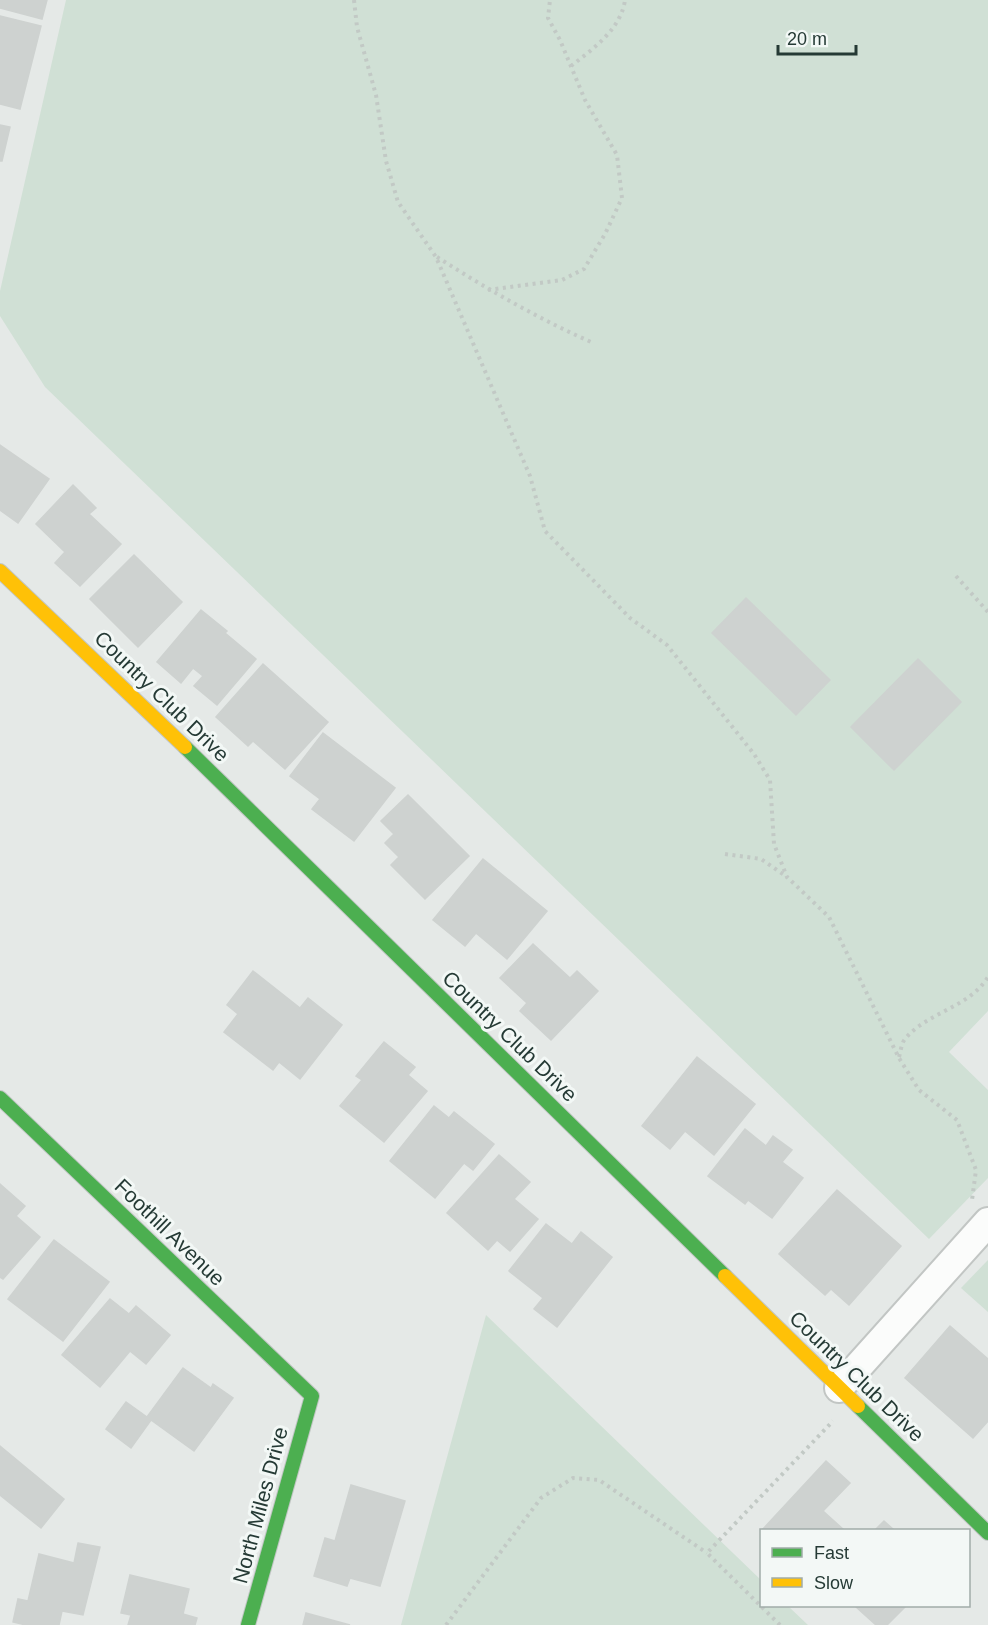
<svg xmlns="http://www.w3.org/2000/svg" width="988" height="1625" font-family="Helvetica,sans-serif">
<style>
.green{fill:#d0e0d5}
.building{fill:#ced2d0;stroke:#ced2d0;stroke-width:1.5}
.lines{fill:none;stroke-linecap:round;stroke-linejoin:round}
.street-casing{stroke:#c2c6c4;stroke-width:32}
.fast-casing{stroke:#c1c6c4;stroke-width:16}
.slow-casing{stroke:#c1c6c4;stroke-width:16}
.path{stroke:#c2c9c5;stroke-width:4;stroke-dasharray:3 4.5;stroke-linecap:butt}
.street{stroke:#fbfcfb;stroke-width:28}
.fast{stroke:#4caf50;stroke-width:14}
.slow{stroke:#ffc107;stroke-width:14}
.labels{text-anchor:middle;dominant-baseline:central;stroke-width:6;stroke-linejoin:round;paint-order:stroke}
.street-label{font-size:21px;fill:#253a35;stroke:#f3f8f6}
</style>
<rect width="100%" height="100%" fill="#e5e9e7"/>
<g class="green">
<path d="M 66,0 L 988,0 L 988,1011 L 949,1052 L 988,1090 L 988,1178 L 929,1239 L 45,387 L 0,316 L 0,291 Z"/>
<path d="M 988,1260 L 988,1312 L 961,1288 Z"/>
<path d="M 486,1315 L 761,1580 L 762,1606 L 788,1606 L 808,1625 L 401,1625 Z"/>
</g>
<g class="building">
<path d="M 0,0 L 47,0 L 42,19 L 0,8 Z"/>
<path d="M 0,16 L 41,26 L 20,109 L 0,104 Z"/>
<path d="M 0,125 L 10,127 L 2,161 L 0,161 Z"/>
<path d="M 0,445 L 49,479 L 18,523 L 0,510 Z"/>
<path d="M 73,485 L 96,508 L 89,514 L 121,544 L 80,586 L 55,563 L 65,552 L 36,524 Z"/>
<path d="M 134,555 L 182,602 L 138,647 L 90,599 Z"/>
<path d="M 746,598 L 830,680 L 796,715 L 712,633 Z"/>
<path d="M 201,610 L 227,631 L 225,633 L 256,659 L 217,705 L 194,686 L 203,676 L 193,668 L 181,683 L 157,662 Z"/>
<path d="M 918,659 L 961,702 L 894,770 L 851,727 Z"/>
<path d="M 263,664 L 328,722 L 285,769 L 253,741 L 248,746 L 216,717 Z"/>
<path d="M 323,733 L 395,788 L 354,841 L 312,809 L 320,799 L 290,776 Z"/>
<path d="M 408,795 L 469,856 L 425,899 L 391,865 L 399,857 L 385,843 L 394,834 L 381,821 Z"/>
<path d="M 483,859 L 547,911 L 507,959 L 476,933 L 465,946 L 433,920 Z"/>
<path d="M 533,944 L 570,978 L 577,971 L 598,991 L 551,1040 L 520,1011 L 527,1003 L 500,978 Z"/>
<path d="M 253,971 L 300,1008 L 308,998 L 342,1025 L 300,1079 L 279,1062 L 273,1070 L 224,1032 L 238,1014 L 227,1005 Z"/>
<path d="M 384,1042 L 415,1067 L 408,1075 L 427,1091 L 384,1142 L 340,1106 L 362,1080 L 356,1076 Z"/>
<path d="M 697,1057 L 755,1104 L 714,1155 L 685,1131 L 670,1149 L 642,1126 Z"/>
<path d="M 434,1106 L 449,1118 L 454,1112 L 494,1144 L 473,1170 L 464,1163 L 435,1198 L 390,1161 Z"/>
<path d="M 745,1129 L 766,1146 L 773,1136 L 792,1150 L 782,1162 L 803,1178 L 772,1218 L 748,1200 L 745,1204 L 708,1176 Z"/>
<path d="M 499,1155 L 530,1182 L 514,1199 L 538,1219 L 510,1251 L 497,1240 L 488,1250 L 447,1213 Z"/>
<path d="M 0,1184 L 25,1206 L 16,1216 L 40,1237 L 3,1279 L 0,1277 Z"/>
<path d="M 837,1190 L 901,1246 L 849,1305 L 831,1289 L 825,1295 L 779,1254 Z"/>
<path d="M 546,1224 L 572,1244 L 581,1232 L 612,1257 L 557,1327 L 534,1309 L 543,1298 L 509,1271 Z"/>
<path d="M 54,1240 L 109,1282 L 63,1341 L 8,1299 Z"/>
<path d="M 110,1299 L 129,1314 L 136,1306 L 170,1335 L 146,1364 L 130,1351 L 100,1387 L 62,1355 Z"/>
<path d="M 950,1326 L 988,1359 L 988,1421 L 973,1438 L 905,1378 Z"/>
<path d="M 183,1368 L 211,1388 L 213,1384 L 233,1398 L 194,1451 L 151,1420 L 131,1448 L 106,1429 L 126,1402 L 147,1417 Z"/>
<path d="M 0,1446 L 64,1499 L 41,1528 L 0,1495 Z"/>
<path d="M 826,1461 L 850,1483 L 823,1511 L 844,1530 L 762,1530 Z"/>
<path d="M 351,1485 L 405,1501 L 380,1586 L 350,1578 L 347,1586 L 314,1576 L 325,1538 L 335,1541 Z"/>
<path d="M 884,1521 L 894,1530 L 875,1530 Z"/>
<path d="M 78,1543 L 100,1547 L 83,1615 L 62,1611 L 59,1625 L 26,1625 L 13,1622 L 18,1599 L 28,1601 L 39,1554 L 74,1563 Z"/>
<path d="M 130,1575 L 189,1589 L 183,1614 L 197,1618 L 195,1625 L 128,1625 L 131,1615 L 121,1613 Z"/>
<path d="M 855,1606 L 906,1606 L 887,1625 L 876,1625 Z"/>
<path d="M 306,1613 L 350,1625 L 303,1625 Z"/>
</g>
<g class="lines">
<g class="street-casing">
<path id="street" d="M 839,1388 L 988,1222"/>
</g>
<g class="fast-casing">
<g id="fast">
<path d="M 185,747 L 725,1276"/>
<path d="M 0,1098 L 312,1396 L 248,1625"/>
<path d="M 858,1406 L 988,1533"/>
</g>
</g>
<g class="slow-casing">
<g id="slow">
<path d="M 0,571 L 185,747"/>
<path d="M 725,1276 L 858,1406"/>
</g>
</g>
<g class="path">
<path d="M 354,0 L 357,27 L 376,95 L 386,161 L 398,202 L 436,257 L 530,476 L 545,531 L 630,618 L 667,645 L 754,754 L 770,780 L 774,844 L 787,877 L 829,917 L 899,1058 L 919,1090 L 957,1120 L 976,1170 L 972,1200"/>
<path d="M 571,66 C 593,49 621,29 625,0"/>
<path d="M 437,257 C 487,289 537,318 591,342"/>
<path d="M 488,290 L 562,280 L 584,269 L 605,234 L 622,198 L 617,155 L 585,100 L 560,40 L 548,18 L 550,0"/>
<path d="M 956,576 L 988,612"/>
<path d="M 725,854 L 761,859 L 787,877"/>
<path d="M 899,1057 C 901,1051 901,1044 905,1039 C 927,1012 969,1008 988,977"/>
<path d="M 446,1625 L 541,1498 L 573,1478 L 599,1480 L 707,1553"/>
<path d="M 780,1625 L 707,1553 L 833,1421"/>
</g>
<use href="#street" class="street"/>
<use href="#fast" class="fast"/>
<use href="#slow" class="slow"/>
</g>
<g class="labels">
<g class="street-label">
<text transform="translate(162 696) rotate(44)">Country Club Drive</text>
<text transform="translate(510 1036) rotate(44)">Country Club Drive</text>
<text transform="translate(170 1232) rotate(44)">Foothill Avenue</text>
<text transform="translate(857 1376) rotate(44)">Country Club Drive</text>
<text transform="translate(260 1505) rotate(-75)">North Miles Drive</text>
</g>
</g>
<rect x="760" y="1529" width="210" height="78" fill="#f3f8f6" stroke="#a1aca9" stroke-width="1.5"/>
<rect x="772" y="1548" width="30" height="9" fill="#4caf50" stroke="#a1aca9" stroke-width="1.5"/>
<text x="814" y="1559" font-size="18" fill="#253a35">Fast</text>
<rect x="772" y="1578" width="30" height="9" fill="#ffc107" stroke="#a1aca9" stroke-width="1.5"/>
<text x="814" y="1589" font-size="18" fill="#253a35">Slow</text>
<path d="M778 45v9h78v-9" fill="none" stroke="#253a35" stroke-width="3"/>
<text x="787" y="45" font-size="18" fill="#253a35" stroke="#f3f8f6" stroke-width="4.5" paint-order="stroke">20 m</text>
</svg>
